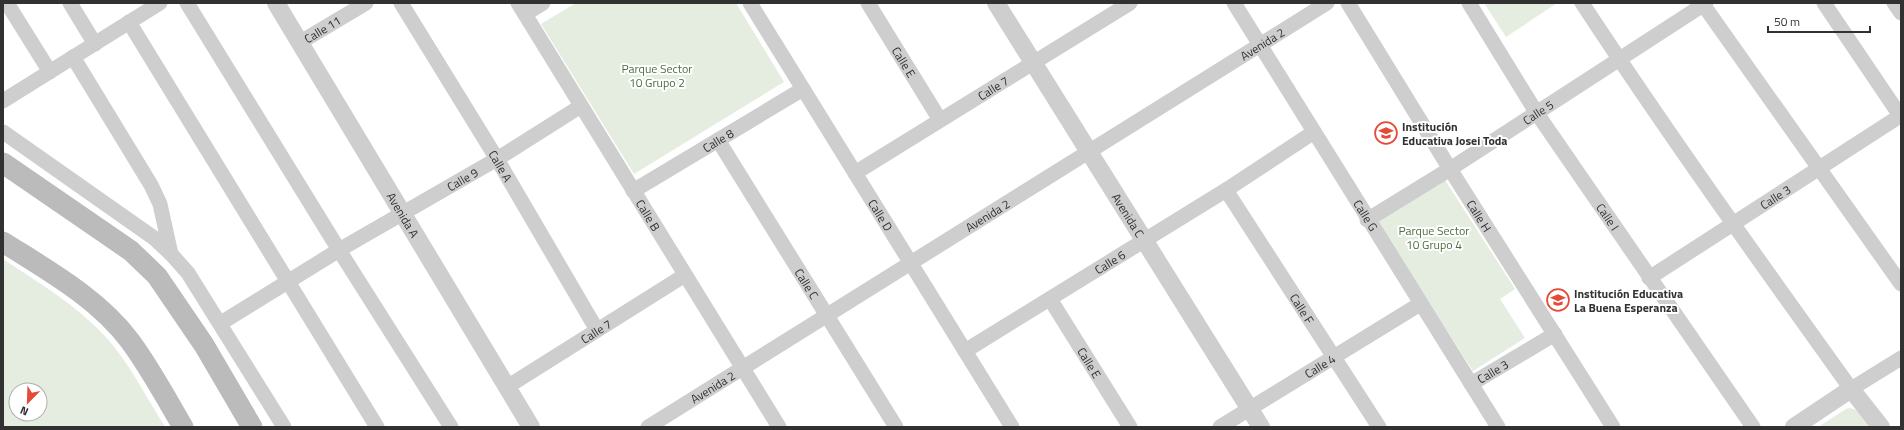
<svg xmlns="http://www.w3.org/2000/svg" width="1904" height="430" font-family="'Titillium Web',sans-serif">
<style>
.green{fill:#e5ede0;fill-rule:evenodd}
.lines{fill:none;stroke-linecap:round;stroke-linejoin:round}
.minor{stroke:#cecece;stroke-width:15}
.tertiary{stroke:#cecece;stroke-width:18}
.secondary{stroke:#bbb;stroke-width:21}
.labels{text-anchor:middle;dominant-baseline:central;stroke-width:4;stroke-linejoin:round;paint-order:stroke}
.street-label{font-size:12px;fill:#313131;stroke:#fff}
.park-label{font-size:12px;fill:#4c6d3e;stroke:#fff}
.poi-label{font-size:12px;font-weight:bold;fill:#313131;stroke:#fff;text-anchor:start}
</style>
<rect width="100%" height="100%" fill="#fff"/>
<g class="green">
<path d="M 576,3 L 736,3 L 784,82 L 634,174 L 541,24 Z"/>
<path d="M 1484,3 L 1557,3 L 1506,37 Z"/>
<path d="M 1443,177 L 1515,289 L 1500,299 L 1525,338 L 1473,371 L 1376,220 Z"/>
<path d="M 3,259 C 38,282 76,305 105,336 C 129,362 146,397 165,427 L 3,427 ZM 16,390 L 40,390 L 40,414 L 16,414 Z"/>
<path d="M 1850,408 L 1856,410 L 1873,427 L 1818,427 L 1846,409 Z"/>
</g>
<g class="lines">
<g class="minor">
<path d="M 7,3 L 50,72"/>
<path d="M 70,3 L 95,44"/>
<path d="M 187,3 L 339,250 L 451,427"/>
<path id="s1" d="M 401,3 L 497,159 L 597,330"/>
<path id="s2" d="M 518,3 L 779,427"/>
<path id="s3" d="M 750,3 L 1012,427"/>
<path id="s4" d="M 868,3 L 940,120"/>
<path id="s5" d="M 1234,3 L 1498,427"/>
<path id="s6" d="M 1348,3 L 1450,169 L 1613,427"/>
<path id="s7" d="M 1469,3 L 1536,112 L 1753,427"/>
<path d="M 1582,3 C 1668,134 1760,262 1851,389 L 1901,358"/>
<path d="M 1702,3 L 1901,284"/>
<path d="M 1824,3 L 1901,117"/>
<path d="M 1894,3 L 1901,13"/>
<path d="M 525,14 L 543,3"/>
<path d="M 129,22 L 377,427"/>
<path id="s8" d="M 299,43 L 366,3"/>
<path d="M 73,57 L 151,185 L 160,204 L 171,254"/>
<path d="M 3,101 L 160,3"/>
<path d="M 3,132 L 154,238 L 171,254 L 188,273 L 284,427"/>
<path id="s9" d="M 718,140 L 896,427"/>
<path id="s10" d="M 855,173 L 1130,3"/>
<path id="s11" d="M 1226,190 L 1379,427"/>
<path id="s12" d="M 633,191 L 803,89"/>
<path id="s13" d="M 1367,220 L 1450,169 L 1706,3"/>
<path id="s14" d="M 1649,278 L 1900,116"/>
<path id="s15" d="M 1050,299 L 1130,427"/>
<path id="s16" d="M 221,323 L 339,250 L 497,159 L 581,106"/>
<path id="s17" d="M 965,351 L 1226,190 L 1314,132"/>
<path id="s18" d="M 1471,384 L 1555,334"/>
<path id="s19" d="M 507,387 L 685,275"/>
<path id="s20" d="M 648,427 L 1327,3"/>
<path id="s21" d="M 1220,427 L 1420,304"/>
</g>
<g class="tertiary">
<path id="s22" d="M 276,3 L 531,427"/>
<path id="s23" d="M 996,3 L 1261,427"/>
<path d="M 1794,427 L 1851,389 L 1881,427"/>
</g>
<g class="secondary">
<path d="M 3,163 L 131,251 L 157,276 L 204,345 L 252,427"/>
<path d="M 3,242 C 47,270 98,298 130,341 C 150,368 166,398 183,427"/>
</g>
</g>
<defs>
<g id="school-ring" transform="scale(1.15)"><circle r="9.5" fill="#fff" stroke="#e44a38" stroke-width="1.5"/><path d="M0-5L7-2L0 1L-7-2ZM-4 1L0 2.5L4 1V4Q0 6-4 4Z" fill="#e44a38"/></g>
</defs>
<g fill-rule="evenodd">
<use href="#school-ring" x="1386" y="133"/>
<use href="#school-ring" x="1558" y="300"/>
</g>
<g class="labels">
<g class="street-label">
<text stroke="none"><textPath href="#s8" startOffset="27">Calle 11</textPath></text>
<text stroke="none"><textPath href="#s20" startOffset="724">Avenida 2</textPath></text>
<text stroke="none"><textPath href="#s4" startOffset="69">Calle E</textPath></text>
<text stroke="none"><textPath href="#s10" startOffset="162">Calle 7</textPath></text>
<text stroke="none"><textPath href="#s13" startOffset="202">Calle 5</textPath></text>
<text stroke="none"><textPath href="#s12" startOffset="99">Calle 8</textPath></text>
<text stroke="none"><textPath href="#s1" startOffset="191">Calle A</textPath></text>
<text stroke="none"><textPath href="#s16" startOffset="281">Calle 9</textPath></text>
<text stroke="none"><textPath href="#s14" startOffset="150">Calle 3</textPath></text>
<text stroke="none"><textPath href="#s22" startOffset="247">Avenida A</textPath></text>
<text stroke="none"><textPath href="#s2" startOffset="249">Calle B</textPath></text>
<text stroke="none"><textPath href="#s3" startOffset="249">Calle D</textPath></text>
<text stroke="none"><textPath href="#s20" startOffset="400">Avenida 2</textPath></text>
<text stroke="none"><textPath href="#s23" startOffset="250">Avenida C</textPath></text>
<text stroke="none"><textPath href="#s6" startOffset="250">Calle H</textPath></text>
<text stroke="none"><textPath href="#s5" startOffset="250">Calle G</textPath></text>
<text stroke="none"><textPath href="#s7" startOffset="255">Calle I</textPath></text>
<text stroke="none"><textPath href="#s17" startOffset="170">Calle 6</textPath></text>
<text stroke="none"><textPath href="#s9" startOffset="169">Calle C</textPath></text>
<text stroke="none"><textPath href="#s11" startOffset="141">Calle F</textPath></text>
<text stroke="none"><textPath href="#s19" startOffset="105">Calle 7</textPath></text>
<text stroke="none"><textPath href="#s15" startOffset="75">Calle E</textPath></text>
<text stroke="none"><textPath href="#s21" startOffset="117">Calle 4</textPath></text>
<text stroke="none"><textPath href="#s18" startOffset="25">Calle 3</textPath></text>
<text stroke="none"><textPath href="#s20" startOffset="76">Avenida 2</textPath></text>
</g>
<g class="park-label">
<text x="657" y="68">Parque Sector<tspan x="657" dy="14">10 Grupo 2</tspan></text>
<text x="1434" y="230">Parque Sector<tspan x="1434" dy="14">10 Grupo 4</tspan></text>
</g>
<g class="poi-label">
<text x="1402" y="126">Institución<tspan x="1402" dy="14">Educativa Josei Toda</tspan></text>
<text x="1574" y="293">Institución Educativa<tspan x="1574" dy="14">La Buena Esperanza</tspan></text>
</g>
</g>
<rect width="1904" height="430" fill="none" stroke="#313131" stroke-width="8"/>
<g transform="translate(28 402) rotate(203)"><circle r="19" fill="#ffffff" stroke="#adadad"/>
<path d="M0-3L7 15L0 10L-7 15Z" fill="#e44a38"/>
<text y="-6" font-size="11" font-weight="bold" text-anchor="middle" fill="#313131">N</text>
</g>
<path d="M1768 26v6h102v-6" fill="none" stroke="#313131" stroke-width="2"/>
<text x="1774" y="26" font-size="12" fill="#313131" stroke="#ffffff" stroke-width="3" paint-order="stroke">50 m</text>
</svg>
